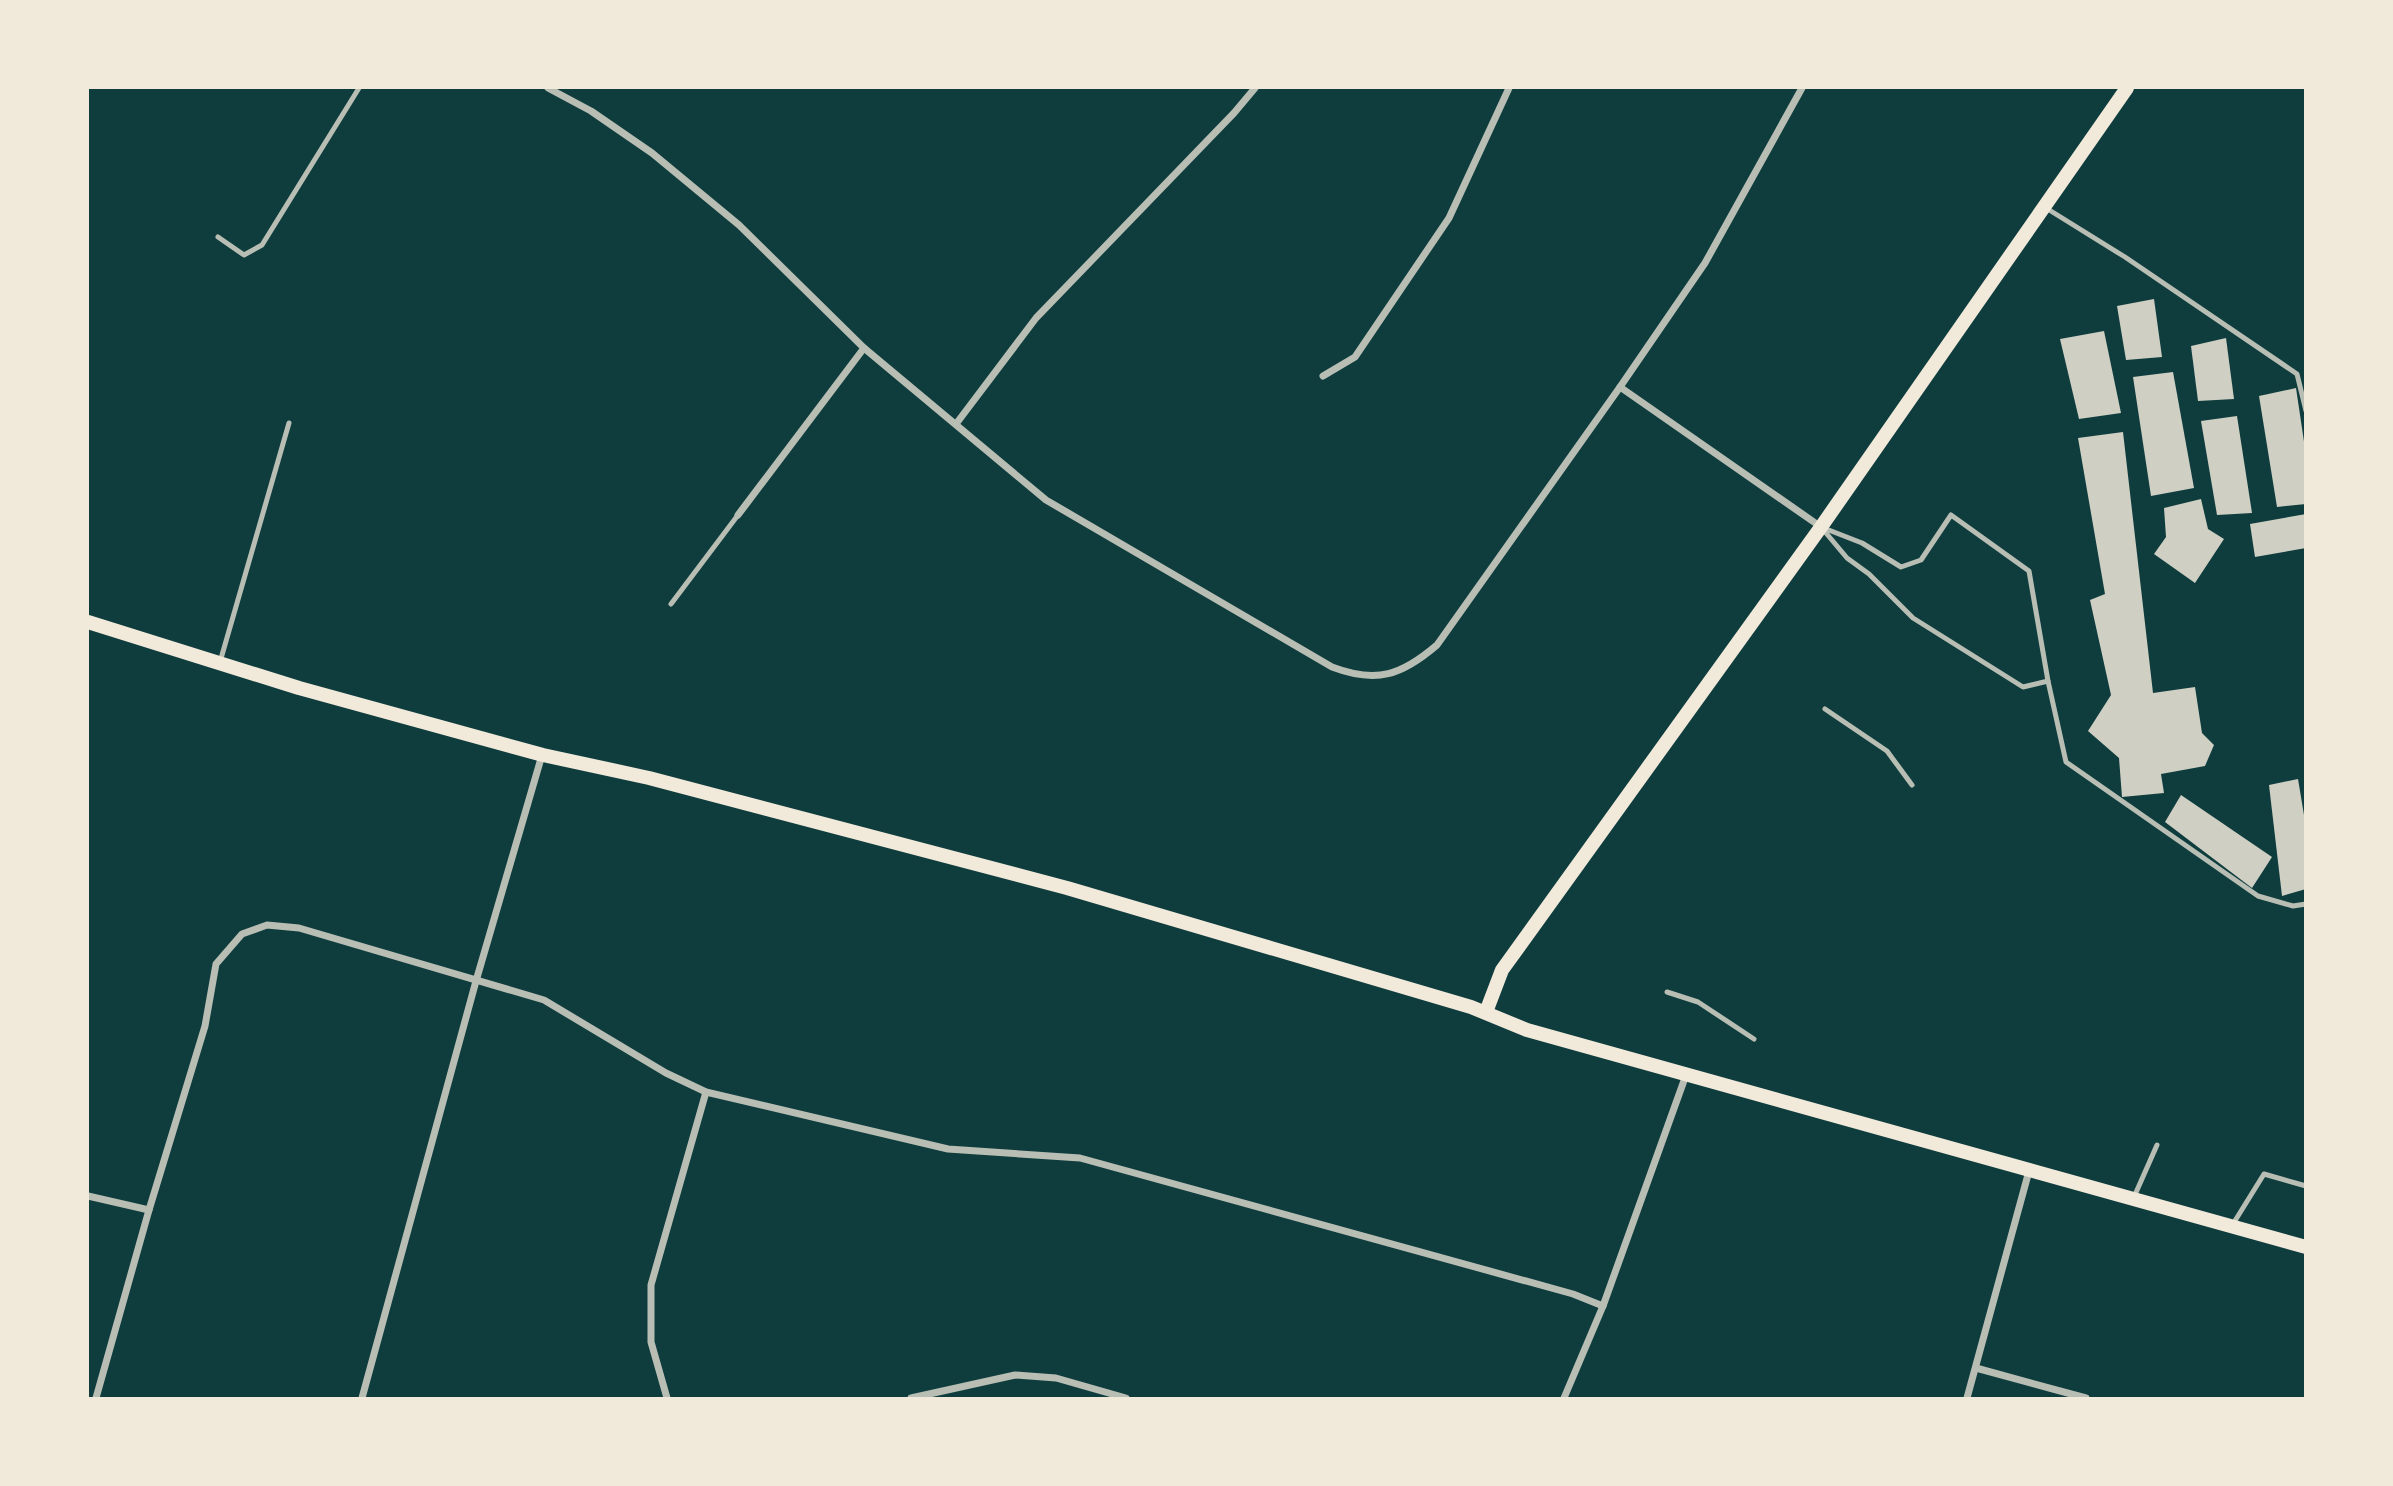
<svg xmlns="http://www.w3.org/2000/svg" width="2393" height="1486" font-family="Karla,sans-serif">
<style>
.building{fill:#cfcfc3}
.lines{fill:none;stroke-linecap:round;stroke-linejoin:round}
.service{stroke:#b8beb3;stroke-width:5}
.minor{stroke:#b8beb3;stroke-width:7}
.secondary{stroke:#f1e9da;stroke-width:14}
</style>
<rect width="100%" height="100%" fill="#0f3d3e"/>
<g class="building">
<path d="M 2154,299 L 2162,357 L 2126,360 L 2117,306 Z"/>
<path d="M 2104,331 L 2121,413 L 2079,419 L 2060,339 Z"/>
<path d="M 2226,338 L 2234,399 L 2198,401 L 2191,346 Z"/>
<path d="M 2173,372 L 2194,488 L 2151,496 L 2133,377 Z"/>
<path d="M 2296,388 L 2306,455 L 2306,504 L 2277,507 L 2259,396 Z"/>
<path d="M 2237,416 L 2252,513 L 2217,515 L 2201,421 Z"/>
<path d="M 2123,432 L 2153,693 L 2195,687 L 2202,733 L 2214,745 L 2205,766 L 2161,774 L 2164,793 L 2122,797 L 2119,758 L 2088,731 L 2111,695 L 2090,600 L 2105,594 L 2078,438 Z"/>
<path d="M 2201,499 L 2208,529 L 2224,539 L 2195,583 L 2154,554 L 2166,537 L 2164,508 Z"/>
<path d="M 2306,514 L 2306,548 L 2255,557 L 2250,524 Z"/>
<path d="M 2298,779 L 2306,827 L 2306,889 L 2282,896 L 2269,785 Z"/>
<path d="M 2181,795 L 2272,857 L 2252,888 L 2165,822 Z"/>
</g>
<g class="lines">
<g class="service">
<path d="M 2046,208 L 2125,257 L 2297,374 L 2306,411"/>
<path d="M 218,237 L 244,255 L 262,245 L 359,88"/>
<path d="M 1951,515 L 2029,571 L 2048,681 L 2023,687 L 1913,618 L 1869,574 L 1847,558 L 1821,527 L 1862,543 L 1901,567 L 1921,560 Z"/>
<path d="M 671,604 L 738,515"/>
<path d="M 220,662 L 289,423"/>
<path d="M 2048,681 L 2066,762 L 2258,896 L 2293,906 L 2306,904"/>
<path d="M 1825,709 L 1887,751 L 1912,785"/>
<path d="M 1667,992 L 1698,1002 L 1754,1039"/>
<path d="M 2134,1197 L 2157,1145"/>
<path d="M 2233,1224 L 2264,1174 L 2306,1186"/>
</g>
<g class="minor">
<path d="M 548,88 L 591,111 L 652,153 L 739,225 L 864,348 L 1046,500 L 1332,667 C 1377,684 1402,675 1437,645 L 1620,387 L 1705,263 L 1802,88"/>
<path d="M 1323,376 L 1355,357 L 1449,218 L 1509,88"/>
<path d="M 1620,387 L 1821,527"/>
<path d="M 956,424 L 1036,318 L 1234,113 L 1255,88"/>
<path d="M 738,515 L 864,348"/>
<path d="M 88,1196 L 149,1210"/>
<path d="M 1976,1368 L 2086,1398"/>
<path d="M 96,1398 L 149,1210 L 205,1026 L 216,964 L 242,934 L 267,925 L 299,928 L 544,1000 L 666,1073 L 706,1092 L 948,1149 L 1080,1158 L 1573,1294 L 1603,1306"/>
<path d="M 362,1398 L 476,981 L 542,755"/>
<path d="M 667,1398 L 651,1342 L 651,1285 L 706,1092"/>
<path d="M 911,1398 L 1015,1375 L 1056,1378 L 1126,1398"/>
<path d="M 1564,1398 L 1603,1306 L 1686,1075"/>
<path d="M 1967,1398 L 2029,1171"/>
</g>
<g class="secondary">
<path d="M 88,622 L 299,688 L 543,755 L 649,778 L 1067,888 L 1471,1007 L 1527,1030 L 2306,1247"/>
<path d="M 1486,1012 L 1502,970 L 1821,527 L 2127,88"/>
</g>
</g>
<rect width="2393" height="1486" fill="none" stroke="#f1e9da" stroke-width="178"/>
</svg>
